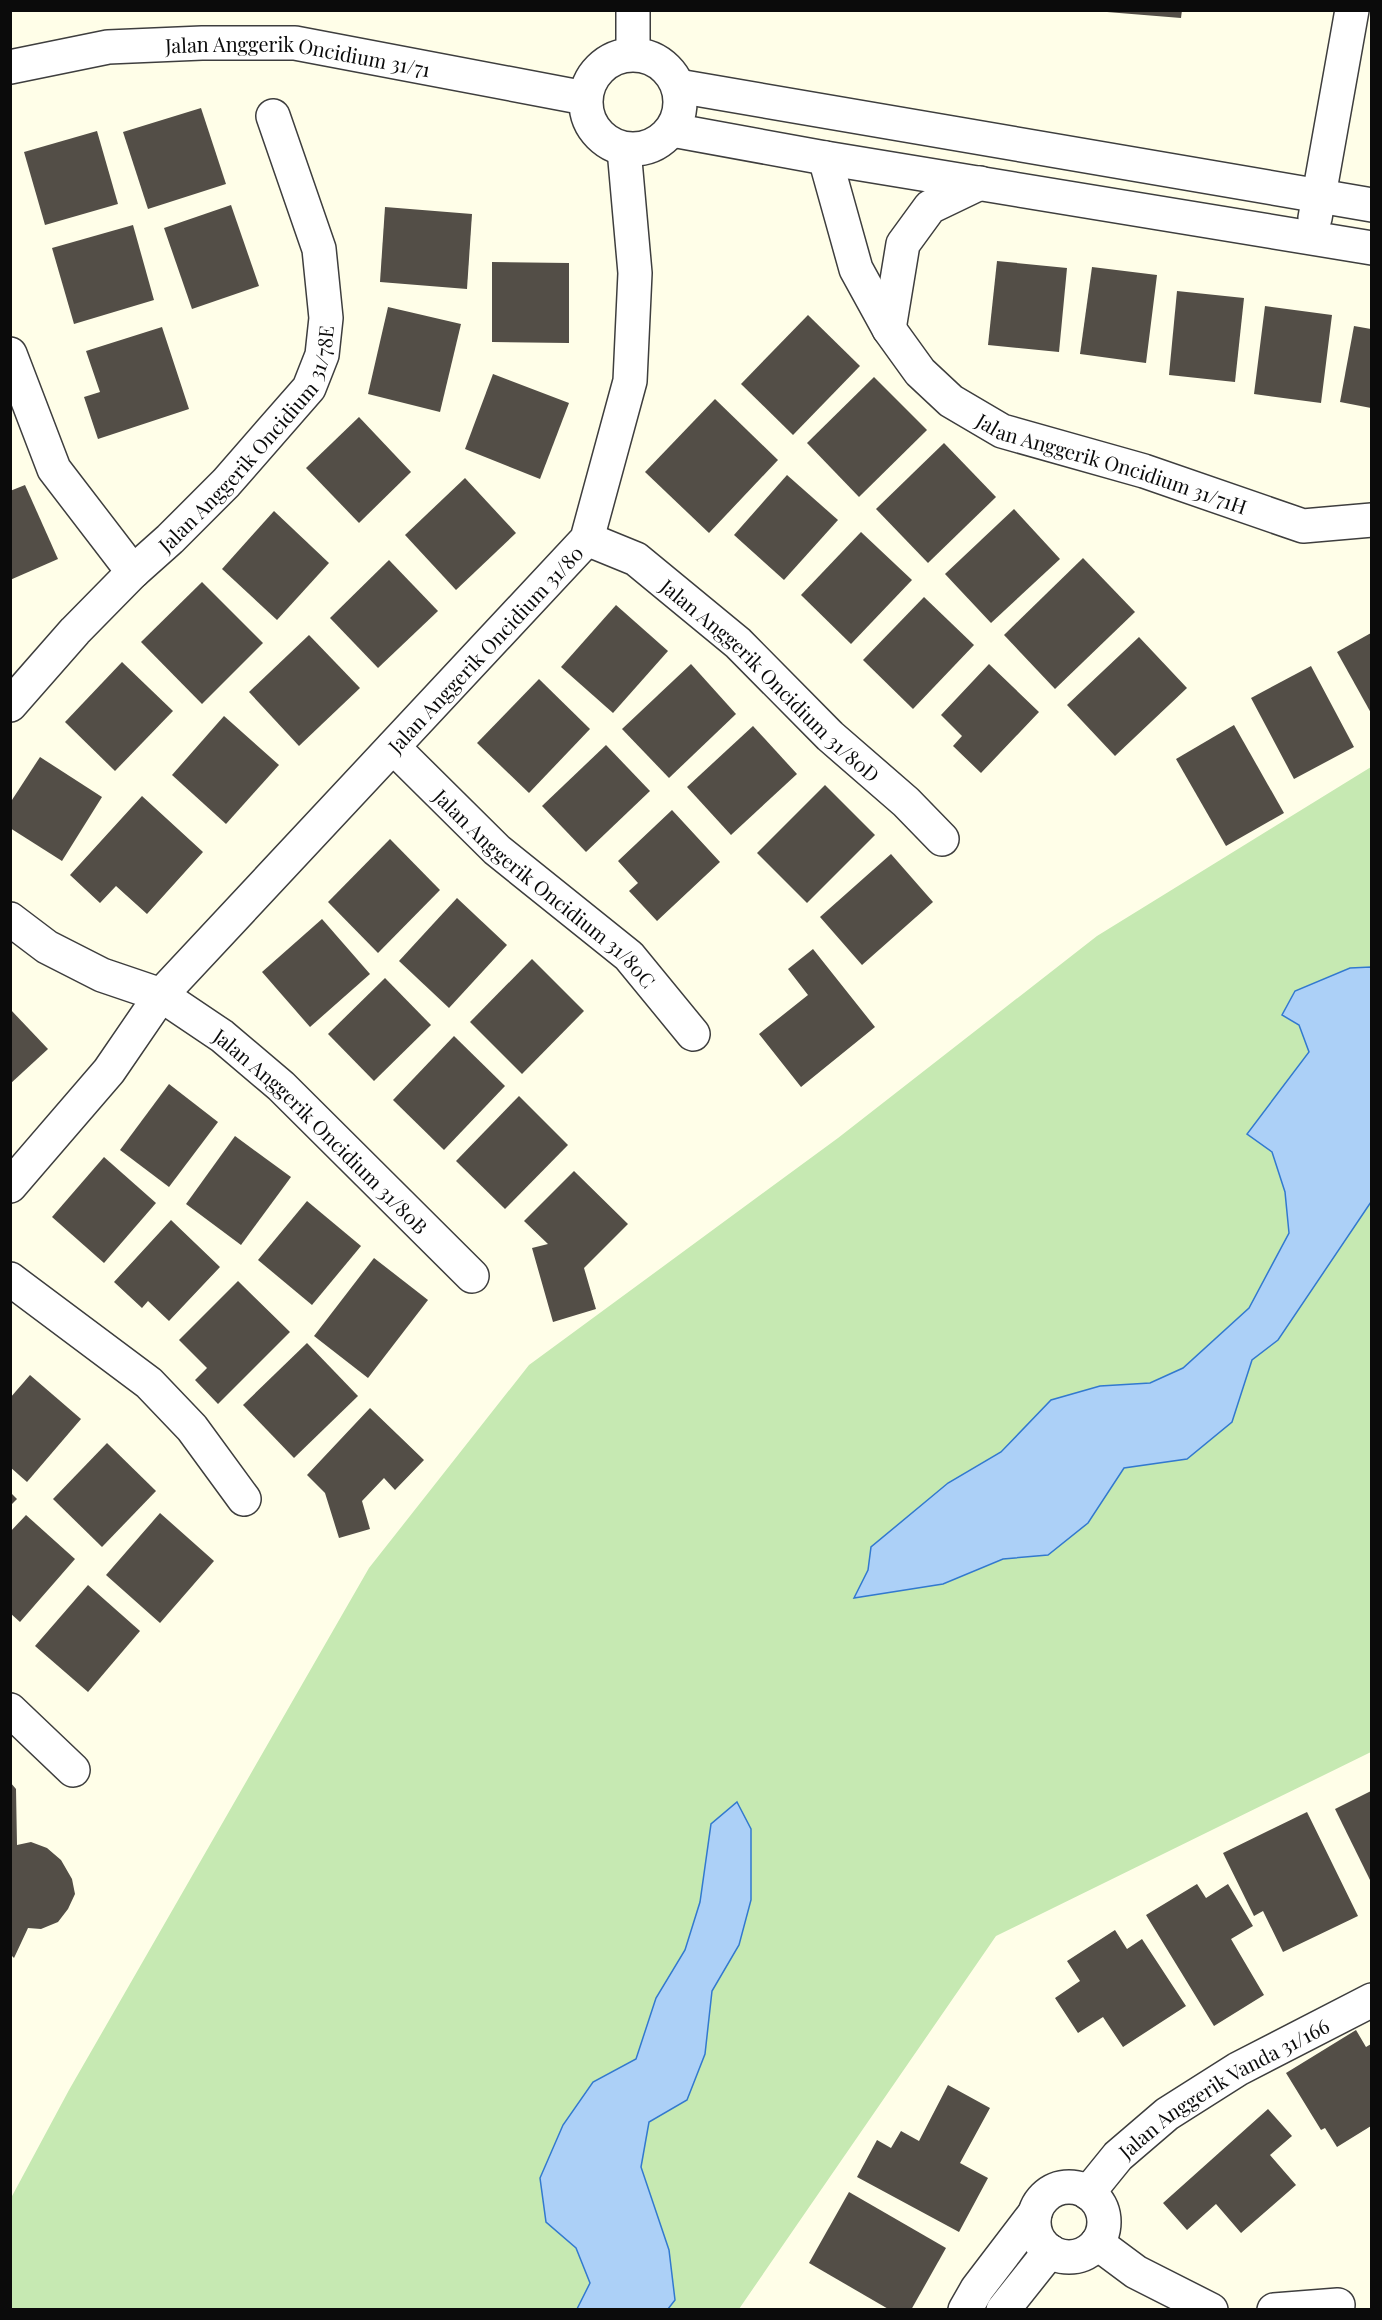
<svg xmlns="http://www.w3.org/2000/svg" width="1382" height="2320" font-family="'Playfair Display',serif">
<style>
.green{fill:#c6e9b2}
.water{fill:#acd0f7;stroke:#3279cf;stroke-width:1.5}
.building{fill:#534e47}
.lines{fill:none;stroke-linecap:round;stroke-linejoin:round}
.minor-casing{stroke:#3e3e3e;stroke-width:36}
.minor{stroke:#fff;stroke-width:33}
.labels{text-anchor:middle;dominant-baseline:central;stroke-width:6;stroke-linejoin:round;paint-order:stroke}
.street-label{font-size:20px;fill:#0b0b0b;stroke:#fff}
</style>
<rect width="100%" height="100%" fill="#fffee8"/>
<path class="green" d="M 1371,767 L 1371,1752 L 996,1936 L 739,2309 L 11,2310 L 11,2198 L 69,2090 L 369,1568 L 529,1365 L 838,1138 L 1097,936 Z"/>
<g class="water">
<path d="M 1371,967 L 1371,1202 L 1278,1340 L 1252,1360 L 1232,1422 L 1187,1459 L 1124,1468 L 1088,1523 L 1048,1555 L 1003,1559 L 943,1584 L 854,1598 L 868,1570 L 871,1547 L 948,1483 L 1001,1452 L 1051,1400 L 1100,1386 L 1150,1383 L 1183,1368 L 1249,1308 L 1289,1233 L 1285,1192 L 1272,1152 L 1247,1134 L 1309,1052 L 1299,1025 L 1282,1015 L 1295,991 L 1350,968 Z"/>
<path d="M 737,1802 L 751,1829 L 751,1900 L 739,1945 L 712,1991 L 705,2054 L 687,2100 L 649,2122 L 641,2167 L 669,2250 L 675,2300 L 668,2309 L 577,2309 L 590,2283 L 576,2248 L 546,2222 L 540,2178 L 563,2125 L 593,2082 L 636,2059 L 656,1998 L 685,1950 L 700,1902 L 711,1824 Z"/>
</g>
<g class="building">
<path d="M 1107,10 L 1182,10 L 1181,18 L 1107,12 Z"/>
<path d="M 201,108 L 226,184 L 148,209 L 123,132 Z"/>
<path d="M 97,131 L 118,204 L 45,225 L 24,152 Z"/>
<path d="M 231,205 L 259,286 L 192,309 L 164,228 Z"/>
<path d="M 385,207 L 472,214 L 467,289 L 380,282 Z"/>
<path d="M 133,225 L 154,300 L 74,324 L 52,248 Z"/>
<path d="M 997,261 L 1067,268 L 1059,352 L 988,345 Z"/>
<path d="M 492,262 L 569,263 L 569,343 L 492,342 Z"/>
<path d="M 1092,267 L 1157,275 L 1146,363 L 1080,354 Z"/>
<path d="M 1177,291 L 1244,298 L 1235,382 L 1169,375 Z"/>
<path d="M 1265,306 L 1332,315 L 1321,403 L 1254,394 Z"/>
<path d="M 388,307 L 461,324 L 440,412 L 368,394 Z"/>
<path d="M 808,315 L 860,366 L 793,435 L 741,384 Z"/>
<path d="M 1354,326 L 1371,329 L 1371,408 L 1340,402 Z"/>
<path d="M 162,327 L 189,409 L 98,439 L 84,397 L 100,392 L 86,351 Z"/>
<path d="M 493,374 L 569,403 L 540,479 L 465,449 Z"/>
<path d="M 874,377 L 927,430 L 859,497 L 807,443 Z"/>
<path d="M 715,399 L 778,460 L 709,533 L 645,472 Z"/>
<path d="M 359,417 L 411,472 L 359,523 L 306,468 Z"/>
<path d="M 944,443 L 996,497 L 928,563 L 876,509 Z"/>
<path d="M 787,475 L 838,520 L 784,580 L 734,535 Z"/>
<path d="M 465,478 L 516,533 L 456,590 L 405,535 Z"/>
<path d="M 25,485 L 58,559 L 10,580 L 10,491 Z"/>
<path d="M 1014,509 L 1060,559 L 991,623 L 945,574 Z"/>
<path d="M 274,511 L 329,563 L 277,620 L 222,569 Z"/>
<path d="M 861,532 L 912,580 L 851,644 L 801,595 Z"/>
<path d="M 1083,558 L 1135,612 L 1055,689 L 1004,635 Z"/>
<path d="M 389,560 L 438,611 L 378,668 L 330,618 Z"/>
<path d="M 202,582 L 263,643 L 202,704 L 141,642 Z"/>
<path d="M 924,597 L 974,645 L 913,709 L 863,660 Z"/>
<path d="M 616,605 L 668,651 L 613,713 L 561,667 Z"/>
<path d="M 1371,633 L 1371,713 L 1337,652 Z"/>
<path d="M 309,635 L 360,688 L 299,746 L 249,692 Z"/>
<path d="M 1139,637 L 1187,688 L 1115,756 L 1067,705 Z"/>
<path d="M 122,662 L 173,711 L 115,771 L 65,722 Z"/>
<path d="M 691,664 L 736,714 L 669,778 L 622,729 Z"/>
<path d="M 989,664 L 1039,712 L 981,773 L 953,746 L 962,736 L 941,715 Z"/>
<path d="M 1311,666 L 1354,747 L 1294,779 L 1251,698 Z"/>
<path d="M 539,679 L 590,729 L 529,793 L 477,743 Z"/>
<path d="M 224,716 L 279,765 L 226,824 L 172,775 Z"/>
<path d="M 1234,725 L 1284,813 L 1226,846 L 1176,759 Z"/>
<path d="M 753,726 L 797,774 L 731,835 L 687,787 Z"/>
<path d="M 606,745 L 650,791 L 586,852 L 542,806 Z"/>
<path d="M 40,757 L 102,797 L 62,861 L 10,828 L 10,803 Z"/>
<path d="M 825,785 L 875,835 L 807,903 L 757,853 Z"/>
<path d="M 142,796 L 203,852 L 147,914 L 116,886 L 100,903 L 70,875 Z"/>
<path d="M 672,810 L 720,862 L 657,921 L 629,891 L 638,883 L 618,861 Z"/>
<path d="M 390,839 L 440,890 L 378,953 L 328,902 Z"/>
<path d="M 891,854 L 933,902 L 862,965 L 820,917 Z"/>
<path d="M 457,898 L 507,945 L 449,1008 L 399,961 Z"/>
<path d="M 322,919 L 370,974 L 310,1027 L 262,972 Z"/>
<path d="M 813,949 L 875,1027 L 801,1087 L 759,1034 L 808,995 L 788,969 Z"/>
<path d="M 532,959 L 584,1011 L 522,1074 L 470,1022 Z"/>
<path d="M 385,978 L 431,1025 L 374,1081 L 328,1034 Z"/>
<path d="M 10,1009 L 48,1049 L 10,1084 Z"/>
<path d="M 454,1036 L 505,1086 L 444,1150 L 393,1100 Z"/>
<path d="M 169,1084 L 218,1122 L 169,1187 L 120,1150 Z"/>
<path d="M 519,1096 L 568,1145 L 505,1209 L 456,1161 Z"/>
<path d="M 235,1136 L 291,1177 L 241,1245 L 186,1204 Z"/>
<path d="M 104,1157 L 156,1203 L 104,1263 L 52,1217 Z"/>
<path d="M 574,1171 L 628,1224 L 584,1268 L 596,1309 L 553,1322 L 532,1248 L 548,1244 L 524,1221 Z"/>
<path d="M 307,1201 L 361,1246 L 312,1305 L 258,1260 Z"/>
<path d="M 171,1220 L 220,1267 L 169,1321 L 148,1301 L 142,1308 L 114,1282 Z"/>
<path d="M 374,1258 L 428,1300 L 368,1378 L 314,1336 Z"/>
<path d="M 238,1281 L 290,1332 L 218,1404 L 195,1380 L 207,1368 L 179,1340 Z"/>
<path d="M 307,1343 L 358,1396 L 294,1458 L 243,1405 Z"/>
<path d="M 30,1375 L 81,1419 L 27,1482 L 10,1467 L 10,1398 Z"/>
<path d="M 370,1408 L 424,1460 L 395,1490 L 384,1478 L 362,1501 L 370,1529 L 339,1538 L 325,1493 L 307,1475 Z"/>
<path d="M 107,1443 L 156,1491 L 102,1547 L 53,1499 Z"/>
<path d="M 10,1492 L 17,1499 L 10,1506 Z"/>
<path d="M 160,1513 L 214,1561 L 160,1623 L 106,1575 Z"/>
<path d="M 26,1515 L 75,1559 L 20,1622 L 10,1613 L 10,1532 Z"/>
<path d="M 88,1585 L 140,1631 L 88,1692 L 35,1646 Z"/>
<path d="M 10,1782 L 16,1789 L 17,1845 L 31,1842 L 47,1848 L 61,1860 L 72,1879 L 75,1894 L 68,1909 L 58,1922 L 41,1929 L 28,1928 L 14,1958 L 10,1954 Z"/>
<path d="M 1371,1791 L 1371,1882 L 1335,1809 Z"/>
<path d="M 1307,1812 L 1358,1916 L 1283,1952 L 1263,1911 L 1254,1916 L 1223,1853 Z"/>
<path d="M 1197,1884 L 1206,1898 L 1228,1884 L 1253,1926 L 1231,1939 L 1264,1995 L 1214,2026 L 1146,1915 Z"/>
<path d="M 1115,1930 L 1127,1949 L 1142,1939 L 1186,2006 L 1123,2047 L 1103,2017 L 1078,2033 L 1055,1998 L 1080,1981 L 1067,1961 Z"/>
<path d="M 1356,2030 L 1366,2047 L 1371,2044 L 1371,2126 L 1337,2147 L 1325,2128 L 1321,2130 L 1286,2073 Z"/>
<path d="M 948,2085 L 990,2108 L 960,2163 L 988,2178 L 959,2232 L 857,2177 L 877,2140 L 891,2148 L 901,2131 L 919,2141 Z"/>
<path d="M 1268,2109 L 1292,2136 L 1270,2155 L 1296,2185 L 1241,2233 L 1216,2204 L 1187,2230 L 1163,2203 Z"/>
<path d="M 849,2192 L 946,2248 L 911,2310 L 890,2310 L 809,2263 Z"/>
</g>
<g class="lines">
<g class="minor-casing">
<g id="minor">
<path d="M 633,10 L 633,54"/>
<circle cx="633" cy="102" r="47"/>
<path id="s1" d="M 10,67 L 108,47 L 202,43 L 295,43 L 585,98"/>
<path d="M 678,86 L 1372,205"/>
<path d="M 672,130 L 825,158 L 1372,248"/>
<path id="s2" d="M 825,158 L 856,269 L 889,329 L 920,372 L 951,401 L 1002,431 L 1144,471 L 1303,526 L 1372,520"/>
<path d="M 1315,218 L 1352,10"/>
<path d="M 889,329 L 903,244 L 930,207 L 980,183"/>
<path d="M 10,354 L 54,469 L 133,572"/>
<path id="s3" d="M 587,539 L 636,559 L 738,643 L 830,736 L 906,802 L 942,839"/>
<path id="s4" d="M 10,705 L 75,631 L 133,572 L 170,539 L 226,483 L 309,388 L 322,355 L 326,318 L 319,249 L 273,116"/>
<path id="s5" d="M 393,747 L 497,850 L 629,956 L 693,1034"/>
<path id="s6" d="M 10,919 L 47,947 L 102,975 L 161,995 L 222,1036 L 281,1086 L 472,1276"/>
<path id="s7" d="M 10,1186 L 109,1071 L 161,995 L 587,539 L 630,381 L 635,273 L 624,149"/>
<path d="M 10,1279 L 149,1383 L 192,1428 L 244,1499"/>
<path d="M 10,1710 L 73,1770"/>
<circle cx="1069" cy="2222" r="35"/>
<path id="s8" d="M 1088,2193 L 1118,2156 L 1167,2114 L 1238,2069 L 1372,2000"/>
<path d="M 1097,2243 L 1136,2272 L 1211,2310"/>
<path d="M 965,2310 L 977,2289 L 1035,2213"/>
<path d="M 1003,2310 L 1050,2251"/>
<path d="M 1274,2310 L 1338,2305"/>
</g>
</g>
<use href="#minor" class="minor"/>
</g>
<g class="labels">
<g class="street-label">
<text stroke="none"><textPath href="#s1" startOffset="291">Jalan Anggerik Oncidium 31/71</textPath></text>
<text stroke="none"><textPath href="#s4" startOffset="360">Jalan Anggerik Oncidium 31/78E</textPath></text>
<text stroke="none"><textPath href="#s2" startOffset="453">Jalan Anggerik Oncidium 31/71H</textPath></text>
<text stroke="none"><textPath href="#s7" startOffset="718">Jalan Anggerik Oncidium 31/80</textPath></text>
<text stroke="none"><textPath href="#s3" startOffset="234">Jalan Anggerik Oncidium 31/80D</textPath></text>
<text stroke="none"><textPath href="#s5" startOffset="208">Jalan Anggerik Oncidium 31/80C</textPath></text>
<text stroke="none"><textPath href="#s6" startOffset="381">Jalan Anggerik Oncidium 31/80B</textPath></text>
<text stroke="none"><textPath href="#s8" startOffset="174">Jalan Anggerik Vanda 31/166</textPath></text>
</g>
</g>
<rect width="1382" height="2320" fill="none" stroke="#0b0b0b" stroke-width="24"/>
</svg>
